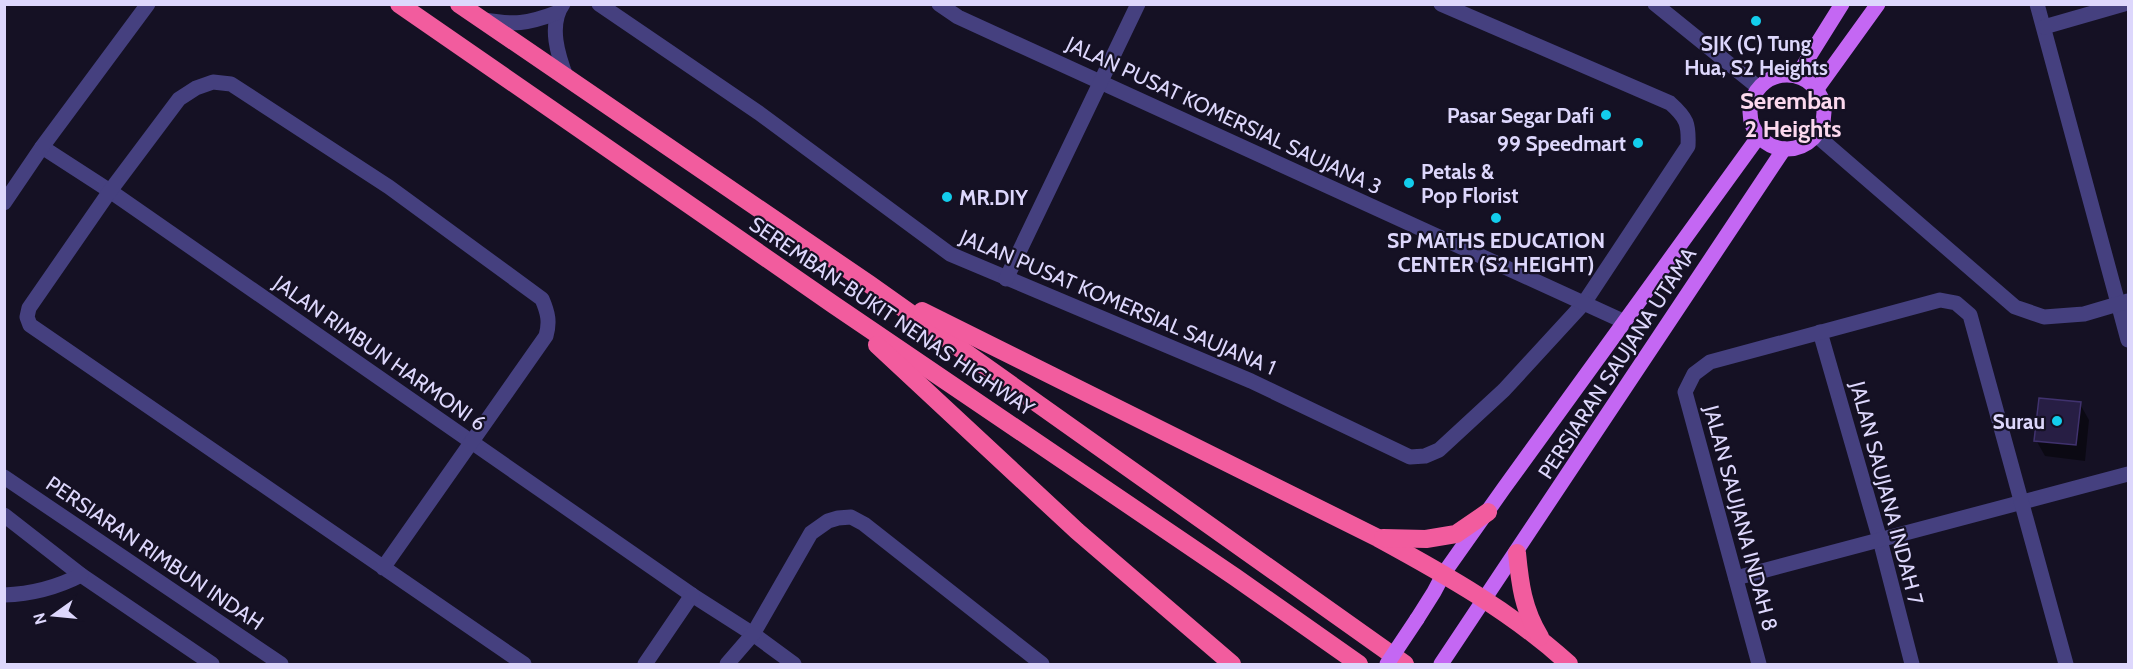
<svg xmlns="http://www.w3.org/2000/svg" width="2133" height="669" font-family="Cabin,sans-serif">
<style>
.shadow{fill:#0007}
.building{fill:#271e44;stroke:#40326e;stroke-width:1.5}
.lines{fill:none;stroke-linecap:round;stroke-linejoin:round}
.minor{stroke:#45407f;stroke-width:15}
.major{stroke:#c467f3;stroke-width:15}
.highway{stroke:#f25c9e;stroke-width:18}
.major-bridge{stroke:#c467f3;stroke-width:15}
.poi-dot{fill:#13cdec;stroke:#151124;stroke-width:2}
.labels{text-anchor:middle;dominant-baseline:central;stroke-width:4.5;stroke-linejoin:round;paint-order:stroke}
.poi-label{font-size:21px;font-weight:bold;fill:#ddd7fc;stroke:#151124;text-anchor:end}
.street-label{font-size:21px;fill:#ddd7fc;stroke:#151124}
.quarter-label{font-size:24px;font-weight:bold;fill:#fcd9ee;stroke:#151124}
</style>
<rect width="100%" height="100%" fill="#151124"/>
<path class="shadow" d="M 2080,404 L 2089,420 L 2085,461 L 2045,456 L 2036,440 Z"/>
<path class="building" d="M 2039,398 L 2081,402 L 2076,445 L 2034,441 Z"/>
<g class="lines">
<g class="minor">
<path d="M 563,4 C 548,25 558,56 567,79"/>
<path d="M 599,4 L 759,113 L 950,254 L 1251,381 L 1410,457 L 1425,456 L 1439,450 L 1504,390 L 1584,303 L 1688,146 C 1689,124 1687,118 1670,103 L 1441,4"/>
<path d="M 939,4 L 958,17 L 1625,322"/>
<path d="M 1655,4 L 1759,88"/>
<path d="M 2037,4 L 2128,340"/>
<path d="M 484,20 C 514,25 527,24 556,13"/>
<path d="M 2044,27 L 2124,4"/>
<path d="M 1816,135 L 2015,307 L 2044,317 L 2084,314 L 2128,301"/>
<path d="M 42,147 L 110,191 L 692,595 L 753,634 L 794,664"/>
<path d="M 4,203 L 42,147 L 148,4"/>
<path d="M 1006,279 L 1138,4"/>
<path d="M 1820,332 L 1880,540 L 1912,664"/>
<path d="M 4,477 L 281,664"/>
<path d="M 4,515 L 81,575 L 212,664"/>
<path d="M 383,568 L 546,336 C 550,322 548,313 542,299 L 389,187 L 231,84 L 213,82 L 196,88 L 179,99 L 110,191 L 29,308 L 27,317 L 30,325 L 524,664"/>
<path d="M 1736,578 L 2128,474"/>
<path d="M 4,595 C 32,594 56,588 81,575"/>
<path d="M 645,664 L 692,595"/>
<path d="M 727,664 L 753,634 L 811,533 L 828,521 L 838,518 L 851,517 L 864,524 L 1042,664"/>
<path d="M 1759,664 L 1685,392 L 1694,374 L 1710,362 L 1940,300 L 1956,303 L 1970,315 L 2066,664"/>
</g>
<g class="major">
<circle cx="1787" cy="112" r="37"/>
<path d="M 1797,76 L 1842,4"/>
<path d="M 1816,90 L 1878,4"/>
<path d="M 1417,619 L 1434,592 L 1444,573 L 1504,488 L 1759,136"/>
<path d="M 1441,664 L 1784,149"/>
</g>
<g class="highway">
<path d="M 399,4 L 834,305 L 1235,577 L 1359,664"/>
<path d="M 459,4 L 869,284 L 1405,664"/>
<path d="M 922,311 L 1378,538 C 1446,575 1512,612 1569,664"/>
<path d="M 877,345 L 1077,531 L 1232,664"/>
<path d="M 1383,538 L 1426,539 L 1456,534 L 1488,512"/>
<path d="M 1517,553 C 1520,584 1523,609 1540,637"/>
</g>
<path class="major-bridge" d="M 1387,664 L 1417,619"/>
</g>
<g class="poi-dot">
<circle cx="1756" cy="21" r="6"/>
<circle cx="1606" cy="115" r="6"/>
<circle cx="1638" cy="143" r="6"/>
<circle cx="1409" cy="183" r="6"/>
<circle cx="947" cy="197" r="6"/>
<circle cx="1496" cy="218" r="6"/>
<circle cx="2057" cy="421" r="6"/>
</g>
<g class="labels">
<g class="poi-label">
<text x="1756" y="43" text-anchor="middle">SJK (C) Tung<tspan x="1756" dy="24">Hua, S2 Heights</tspan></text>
<text x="1594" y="115">Pasar Segar Dafi</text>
<text x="1626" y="143">99 Speedmart</text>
<text x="1421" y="171" text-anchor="start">Petals &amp;<tspan x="1421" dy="24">Pop Florist</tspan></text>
<text x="959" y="197" text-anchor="start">MR.DIY</text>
<text x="1496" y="240" text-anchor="middle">SP MATHS EDUCATION<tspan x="1496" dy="24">CENTER (S2 HEIGHT)</tspan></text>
<text x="2045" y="421">Surau</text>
</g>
<g class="street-label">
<text transform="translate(1224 115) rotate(25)">JALAN PUSAT KOMERSIAL SAUJANA 3</text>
<text transform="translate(1118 302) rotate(23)">JALAN PUSAT KOMERSIAL SAUJANA 1</text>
<text transform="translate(892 316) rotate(34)">SEREMBAN-BUKIT NENAS HIGHWAY</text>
<text transform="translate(380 353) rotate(35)">JALAN RIMBUN HARMONI 6</text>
<text transform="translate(1617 363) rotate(-57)">PERSIARAN SAUJANA UTAMA</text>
<text transform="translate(1887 493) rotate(75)">JALAN SAUJANA INDAH 7</text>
<text transform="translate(1741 518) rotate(75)">JALAN SAUJANA INDAH 8</text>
<text transform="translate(155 553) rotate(34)">PERSIARAN RIMBUN INDAH</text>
</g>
<g class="quarter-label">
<text x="1793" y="100">Seremban<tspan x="1793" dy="28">2 Heights</tspan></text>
</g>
</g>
<rect width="2133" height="669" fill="none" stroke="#ddd7fc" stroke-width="12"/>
<g transform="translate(54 615) rotate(255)" stroke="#151124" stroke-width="4.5" paint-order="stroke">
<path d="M0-4.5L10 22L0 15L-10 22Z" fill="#ddd7fc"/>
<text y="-9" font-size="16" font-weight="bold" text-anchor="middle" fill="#ddd7fc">N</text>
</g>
</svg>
